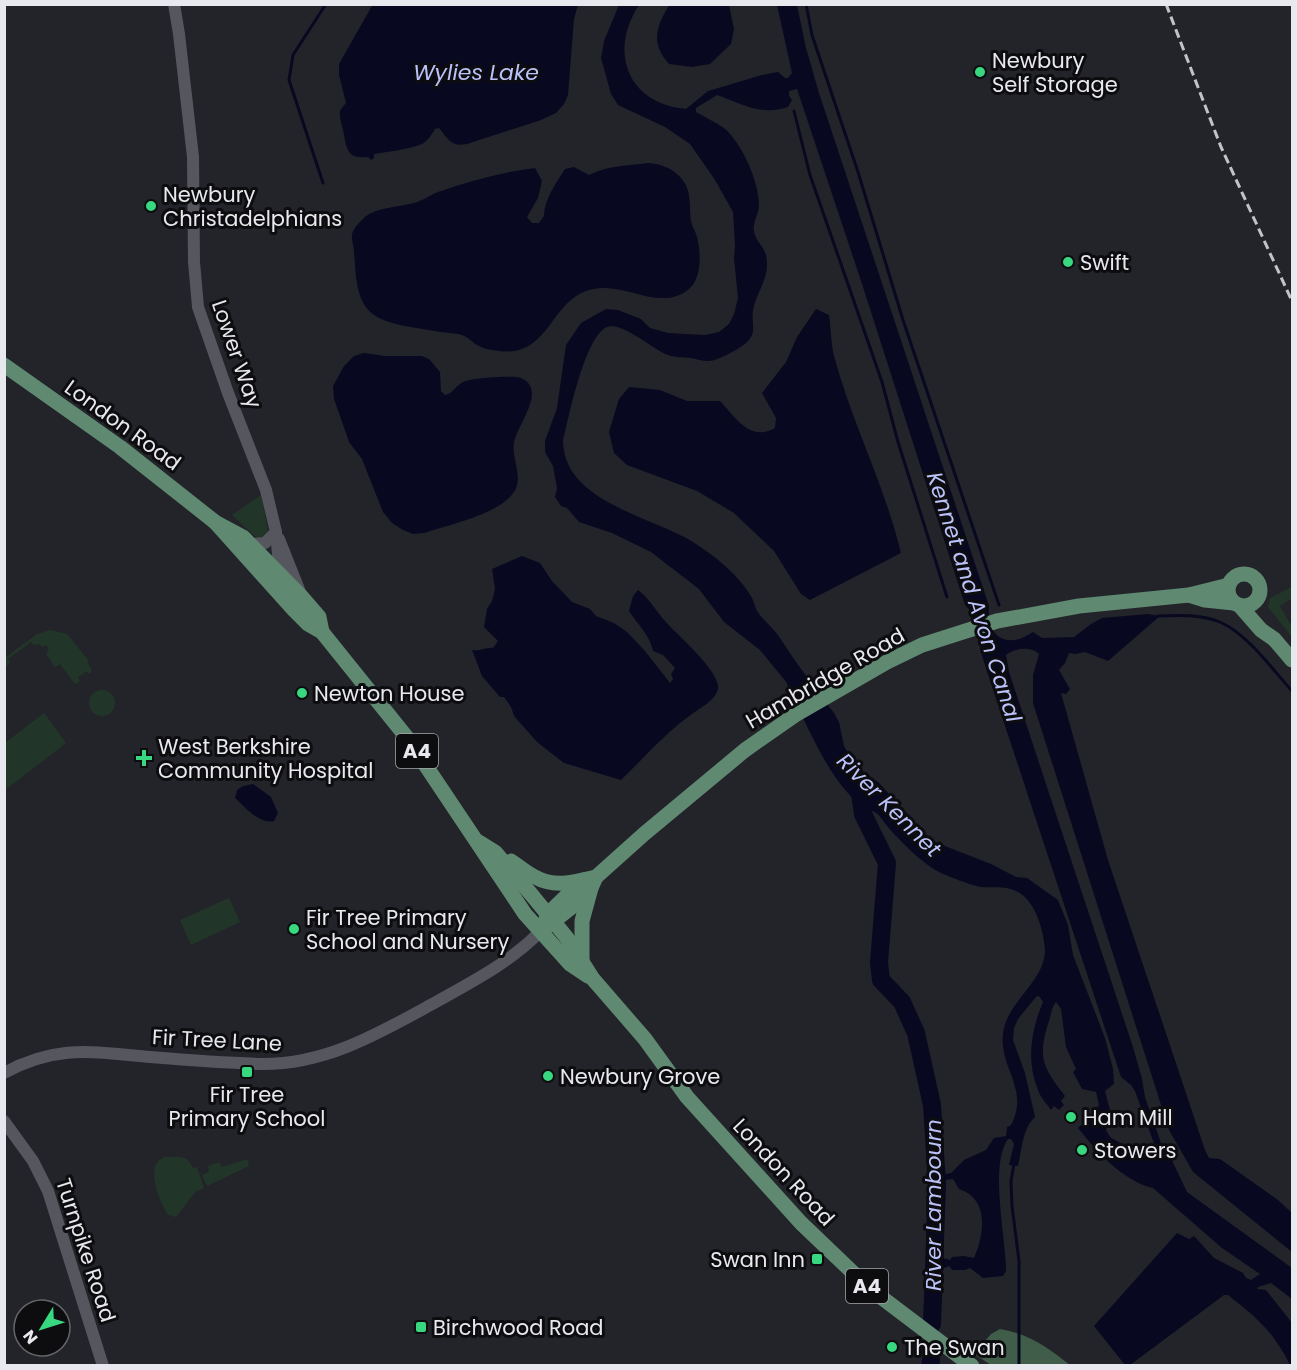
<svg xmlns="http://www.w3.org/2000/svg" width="1297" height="1370" font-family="Poppins,sans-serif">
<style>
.green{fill:#213628}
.forest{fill:#3f5d48}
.water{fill:#080820;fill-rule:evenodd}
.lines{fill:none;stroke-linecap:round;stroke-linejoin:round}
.stream{stroke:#080820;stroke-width:3}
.river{stroke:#080820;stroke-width:18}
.minor{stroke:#55565e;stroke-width:12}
.major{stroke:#5f8a71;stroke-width:15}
.rail{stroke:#c2c3c8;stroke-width:3;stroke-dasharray:9 4.5;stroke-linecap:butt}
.poi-dot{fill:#37d880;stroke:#0d0d10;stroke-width:2}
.labels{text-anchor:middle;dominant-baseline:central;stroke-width:6;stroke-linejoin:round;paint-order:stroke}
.shield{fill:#0d0d10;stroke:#a6a7ab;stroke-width:1.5}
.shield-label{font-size:20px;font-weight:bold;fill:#e8e9ee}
.poi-label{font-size:21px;fill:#e8e9ee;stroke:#0d0d10;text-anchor:start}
.street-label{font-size:21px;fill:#e8e9ee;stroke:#0d0d10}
.water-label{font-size:22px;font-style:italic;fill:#bbc2fa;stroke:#0d0d10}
</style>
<rect width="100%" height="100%" fill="#23242a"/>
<g class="green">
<path d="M 261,495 L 268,531 L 264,537 L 258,539 L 232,515 Z"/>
<path d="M 1292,587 L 1292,598 L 1280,606 L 1292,627 L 1292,637 L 1268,607 L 1270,598 Z"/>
<path d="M 50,630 L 67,634 L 89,661 L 87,662 L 91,669 L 91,672 L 89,674 L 87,671 L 78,677 L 80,681 L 75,684 L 60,664 L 55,667 L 46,654 L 49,648 L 46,645 L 42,647 L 39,644 L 34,645 L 31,642 L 8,659 L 10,663 L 5,667 L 5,658 L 37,634 Z"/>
<circle cx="102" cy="703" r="13"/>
<path d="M 44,713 L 66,743 L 5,790 L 5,743 Z"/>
<path d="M 229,898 L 240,922 L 191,945 L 180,920 Z"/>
<path d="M 165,1157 C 179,1157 187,1154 193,1168 L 197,1167 L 204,1188 L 195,1192 L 176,1217 L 168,1215 C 160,1202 143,1164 165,1157 Z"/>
<path d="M 247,1159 L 249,1166 L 207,1186 L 202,1175 L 209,1172 L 208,1166 L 219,1162 L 222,1167 Z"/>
</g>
<path class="forest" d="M 1000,1329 C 1030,1334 1048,1348 1070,1365 L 991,1365 L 974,1354 L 991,1334 Z"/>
<g class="water">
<path d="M 373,4 L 578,5 L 574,19 L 568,95 L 564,104 L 556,113 L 541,120 L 467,144 C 451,147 449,140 439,128 L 435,129 C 431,135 428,141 422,144 C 410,149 387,152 374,154 L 374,158 L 371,160 L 368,157 C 346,159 347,149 343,130 C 342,126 339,116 340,111 C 341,108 344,106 346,103 L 339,75 L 339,64 Z"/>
<path d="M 670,4 L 729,5 L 734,29 L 731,44 L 710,64 L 692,67 L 669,64 C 650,43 656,26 670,4 Z"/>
<path d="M 619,5 L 639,5 C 608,52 628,104 686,109 L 708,91 L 762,75 L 778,72 L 785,78 L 788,78 L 792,73 L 777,5 L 797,5 L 806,48 L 819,93 L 989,606 C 986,637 1007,650 1033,632 L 1042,638 L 1074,637 L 1091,624 L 1102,618 L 1148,614 L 1160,616 L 1108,661 L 1085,652 L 1075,654 L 1069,653 L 1065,663 L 1059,670 L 1070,689 L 1066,694 L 1061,693 L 1108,860 L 1205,1150 L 1209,1158 L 1220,1159 L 1278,1200 L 1292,1213 L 1292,1252 L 1193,1172 L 1169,1130 L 1033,703 L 1033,675 L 1039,654 C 1031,646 1014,648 1006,655 L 1009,672 L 1133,1047 L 1142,1079 L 1145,1097 L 1162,1146 L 1168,1152 L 1187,1192 L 1292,1268 L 1292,1299 L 1271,1283 L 1258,1287 L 1257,1289 L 1266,1290 L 1292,1323 L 1292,1365 L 1290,1365 C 1273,1331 1257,1318 1228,1295 L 1224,1295 L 1130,1365 L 1125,1365 L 1094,1326 L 1177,1233 L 1189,1239 L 1194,1236 L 1214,1258 L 1243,1273 L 1246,1278 L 1251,1280 L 1260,1274 L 1222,1248 L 1153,1188 C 1123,1181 1097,1152 1078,1128 L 1091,1116 L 1099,1105 L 1096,1092 L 1082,1089 L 1073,1072 L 1076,1069 L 1066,1047 L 1061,1009 L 1056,1002 C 1051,1008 1051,1017 1048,1024 C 1037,1059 1044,1069 1065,1096 L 1061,1101 L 1064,1105 L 1059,1110 L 1054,1106 L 1051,1110 C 1047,1104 1040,1097 1038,1090 C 1026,1061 1031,1030 1043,1002 L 1039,996 L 1036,997 L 1018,1019 L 1014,1028 L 1013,1040 L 1025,1073 L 1035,1117 C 1022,1129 1022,1150 1018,1166 L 1009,1165 L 1014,1144 L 1011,1139 L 1008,1139 C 989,1165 1006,1237 1006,1271 L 1003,1276 L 983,1278 L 970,1268 L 965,1270 L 952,1270 L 949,1266 L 942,1269 L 943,1258 L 950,1260 L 952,1257 L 964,1256 L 974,1258 C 984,1235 990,1199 959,1189 L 953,1179 L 944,1180 L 945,1174 L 951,1173 L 964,1160 L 986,1150 L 994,1138 L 1006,1136 L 1007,1127 L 1011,1125 C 1030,1089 999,1068 1003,1034 C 1006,1002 1045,982 1045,950 C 1044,932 1036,904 1021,894 C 1009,885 995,888 981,887 C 976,887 944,875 939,872 C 923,864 900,841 888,827 C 884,823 881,816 876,813 C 874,811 871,811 868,809 C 861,805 852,798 847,792 C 825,768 808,727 793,698 L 789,695 L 787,683 L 760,650 L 724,622 L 699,589 L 651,552 L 612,533 L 579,522 L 567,508 L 561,506 L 555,497 L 557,488 L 553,466 L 545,452 L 545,441 L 557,408 L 566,345 L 581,323 L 606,309 L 618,310 L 641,319 L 650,328 L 668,333 L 705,335 L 719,332 L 729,324 L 734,314 L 738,298 L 734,258 L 735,246 L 733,212 L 715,180 L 690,144 L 665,127 L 618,105 L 611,94 L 601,58 L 604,41 ZM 797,89 L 863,287 L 965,605 C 978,618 983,632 980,650 L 1121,1077 L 1131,1085 L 1135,1091 L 1156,1149 L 1153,1155 L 1142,1156 L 1110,1137 L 1106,1130 L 1111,1114 L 1105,1091 L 1114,1084 L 1113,1069 L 1105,1038 L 1073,955 L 1068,925 L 1058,900 L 1027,878 L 1016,877 L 991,864 L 932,841 L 879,783 L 856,766 L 844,746 L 839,722 L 834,713 C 815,688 795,662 778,635 C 772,627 763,620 757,611 C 755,607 754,602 752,598 C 739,575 715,556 693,542 C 651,516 564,502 563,441 C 569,416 584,341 605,328 C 620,319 651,349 668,355 C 676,358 683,357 691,358 C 700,360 708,363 717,359 C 724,357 743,347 748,341 C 757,332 751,322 753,311 C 756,291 771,278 766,255 C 763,245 755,240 754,231 C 752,223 759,214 759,205 C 759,182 742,143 724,128 C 715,122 705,117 696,112 L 696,108 L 717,95 C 742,104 761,116 788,107 L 792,100 L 789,96 L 789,91 Z"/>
<path d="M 648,163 C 661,164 672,168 681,178 C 692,190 689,205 691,221 C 692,227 696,232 697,237 C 701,253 702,278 689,289 C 664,311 629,286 601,288 C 549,291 554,358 499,351 C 492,350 483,349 477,345 C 472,342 468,337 462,335 C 455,333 447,333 440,332 C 421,328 390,326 374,315 C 355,302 356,273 354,252 C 354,247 351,239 352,234 C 354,227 361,221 366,216 C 379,207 399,207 414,203 C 422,201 430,195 438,192 C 470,181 502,172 535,168 L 542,181 L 538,198 L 527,217 L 532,223 L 539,223 L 544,216 C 544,200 556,183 565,169 L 574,167 L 589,175 C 609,165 627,166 648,163 Z"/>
<path d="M 816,309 L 829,315 C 831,329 831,343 834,356 C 852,423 885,486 901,553 L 810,600 L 801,594 L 774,551 L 734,513 L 697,491 L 627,465 L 614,453 L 609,432 L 619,399 L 629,387 L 660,390 L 687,401 L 720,401 C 736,418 750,442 775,428 L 776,418 L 762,393 L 786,362 L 797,337 Z"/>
<path d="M 364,353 L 385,356 L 422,356 L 429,359 L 440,372 L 441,391 L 445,395 C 454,393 455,386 463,382 C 470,378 513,375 521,378 C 548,390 517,424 514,443 C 511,458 524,477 514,492 C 500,514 448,525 424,533 L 413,534 L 403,530 L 392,523 L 383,512 L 362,459 L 349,442 L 346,433 L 334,399 L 333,386 L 344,366 L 354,356 Z"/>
<path d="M 522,556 L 540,563 L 552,581 L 572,602 L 590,609 L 596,616 L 614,623 L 627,632 L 645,651 L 670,683 L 673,679 L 671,674 L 675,668 L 663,655 L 653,651 C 650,635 638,625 629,611 L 633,596 L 638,590 C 650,599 656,611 665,621 C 677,635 721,672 718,689 C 715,701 700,708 692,714 C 665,733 644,758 621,780 L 564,763 L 537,742 L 514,716 L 511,707 L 504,697 L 500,697 L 482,676 L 472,650 C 480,652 485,647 493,648 L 498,641 L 484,627 L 487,609 L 492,601 L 495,589 L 492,569 Z"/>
<path d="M 253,784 L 271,797 L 278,813 L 274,821 C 260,825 245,807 235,798 L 237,790 L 243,786 Z"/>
</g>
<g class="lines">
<g class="stream">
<path d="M 806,4 L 812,35 L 858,172 L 903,320 L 999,605"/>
<path d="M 794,111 L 810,175 L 882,382 L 898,442 L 947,597"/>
<path d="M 323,183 L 289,80 L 293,55 L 326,4"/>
<path d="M 1158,616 C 1178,615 1203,614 1222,623 C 1248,635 1273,670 1292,691"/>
<path d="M 1014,1164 L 1011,1181 L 1012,1206 L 1019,1261 L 1019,1366"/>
</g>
<g class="river">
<path d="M 858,781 L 863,814 L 887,863 L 879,962 L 881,980 L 902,1002 L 916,1033 L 932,1105 L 937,1184 L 932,1324"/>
<path d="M 930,1366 L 931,1360"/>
</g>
<g class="minor">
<path d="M 174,4 L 179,34 L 193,157 L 194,262 L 198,307 L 228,393 L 266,490 L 276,532 L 280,577"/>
<path d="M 279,539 L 300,592"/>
<path d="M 251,544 L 265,543 L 276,532"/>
<path d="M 4,1073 C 57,1044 93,1052 150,1057 C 187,1060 226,1063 263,1064 C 328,1064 381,1032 436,1002 C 475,980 509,963 541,931"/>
<path d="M 4,1121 L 33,1161 L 48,1191 L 103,1366"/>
</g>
<g class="major">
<path d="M 4,365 L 120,447 L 215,522 L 243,537 L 300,595 L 319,617 L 322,632"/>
<path d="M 215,522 L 294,610 L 308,624 L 322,632 L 408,739 L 525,914 L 570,964 L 588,976"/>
<circle cx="1244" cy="590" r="16"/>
<path d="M 1189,595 L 1205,600 L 1234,603"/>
<path d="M 1240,606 L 1261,630 L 1274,639 L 1292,660"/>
<path d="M 479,842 L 495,852 L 531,894 L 567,938 L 593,979 L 645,1039 L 687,1097 L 801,1223 L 869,1288 L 972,1366"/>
<path d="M 511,861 C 519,866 526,873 535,877 C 555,888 575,882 596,877"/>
<path d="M 545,922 L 548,914 L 583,880"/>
<path d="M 541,931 L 573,906 L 591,888 L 596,877 L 644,834 L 745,750 L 795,715 L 887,662 L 922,645 L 997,621 L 1079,606 L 1189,595 L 1229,585"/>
<path d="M 582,962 L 582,921 L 591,888"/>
</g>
<path class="rail" d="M 1166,4 L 1221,147 L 1292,301"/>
</g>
<g class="poi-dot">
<circle cx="980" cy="72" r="6"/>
<circle cx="151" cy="206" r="6"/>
<circle cx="1068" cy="262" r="6"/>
<circle cx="302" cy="693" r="6"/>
<path d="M141 749h6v6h6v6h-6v6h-6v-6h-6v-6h6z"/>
<circle cx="294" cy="929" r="6"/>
<rect x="241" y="1066" width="12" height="12" rx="3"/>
<circle cx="548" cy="1076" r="6"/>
<circle cx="1071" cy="1117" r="6"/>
<circle cx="1082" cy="1150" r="6"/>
<rect x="811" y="1253" width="12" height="12" rx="3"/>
<rect x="415" y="1321" width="12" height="12" rx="3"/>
<circle cx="892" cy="1347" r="6"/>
</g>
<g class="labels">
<g class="shield">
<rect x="396" y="734" width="42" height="34" rx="4.5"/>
<rect x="846" y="1269" width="42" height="34" rx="4.5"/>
</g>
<g class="shield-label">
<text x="417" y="751">A4</text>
<text x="867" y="1286">A4</text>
</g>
<g class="poi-label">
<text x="992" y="60">Newbury<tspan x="992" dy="24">Self Storage</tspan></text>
<text x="163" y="194">Newbury<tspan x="163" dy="24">Christadelphians</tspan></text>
<text x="1080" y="262">Swift</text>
<text x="314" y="693">Newton House</text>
<text x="158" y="746">West Berkshire<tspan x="158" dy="24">Community Hospital</tspan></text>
<text x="306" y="917">Fir Tree Primary<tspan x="306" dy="24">School and Nursery</tspan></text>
<text x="560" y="1076">Newbury Grove</text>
<text x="247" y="1094" text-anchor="middle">Fir Tree<tspan x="247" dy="24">Primary School</tspan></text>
<text x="1083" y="1117">Ham Mill</text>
<text x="1094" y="1150">Stowers</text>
<text x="805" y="1259" text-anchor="end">Swan Inn</text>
<text x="433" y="1327">Birchwood Road</text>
<text x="904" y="1347">The Swan</text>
</g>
<g class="street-label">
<text transform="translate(237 354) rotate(71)">Lower Way</text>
<text transform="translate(123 425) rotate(36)">London Road</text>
<text transform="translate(825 678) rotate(-30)">Hambridge Road</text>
<text transform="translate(217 1040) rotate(3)">Fir Tree Lane</text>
<text transform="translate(784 1172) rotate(47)">London Road</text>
<text transform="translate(86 1250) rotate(72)">Turnpike Road</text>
</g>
<g class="water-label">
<text x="476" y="72">Wylies Lake</text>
<text transform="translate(974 597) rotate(72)">Kennet and Avon Canal</text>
<text transform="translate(889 805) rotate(45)">River Kennet</text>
<text transform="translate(933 1205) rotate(-90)">River Lambourn</text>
</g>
</g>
<rect width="1297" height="1370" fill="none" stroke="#e8e9ee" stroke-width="12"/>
<g transform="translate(42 1328) rotate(232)"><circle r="28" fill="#0d0d10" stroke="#656569" stroke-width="1.5"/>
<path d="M0-4.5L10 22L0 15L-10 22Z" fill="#37d880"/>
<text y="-9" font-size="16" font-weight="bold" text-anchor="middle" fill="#e8e9ee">N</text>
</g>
</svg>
